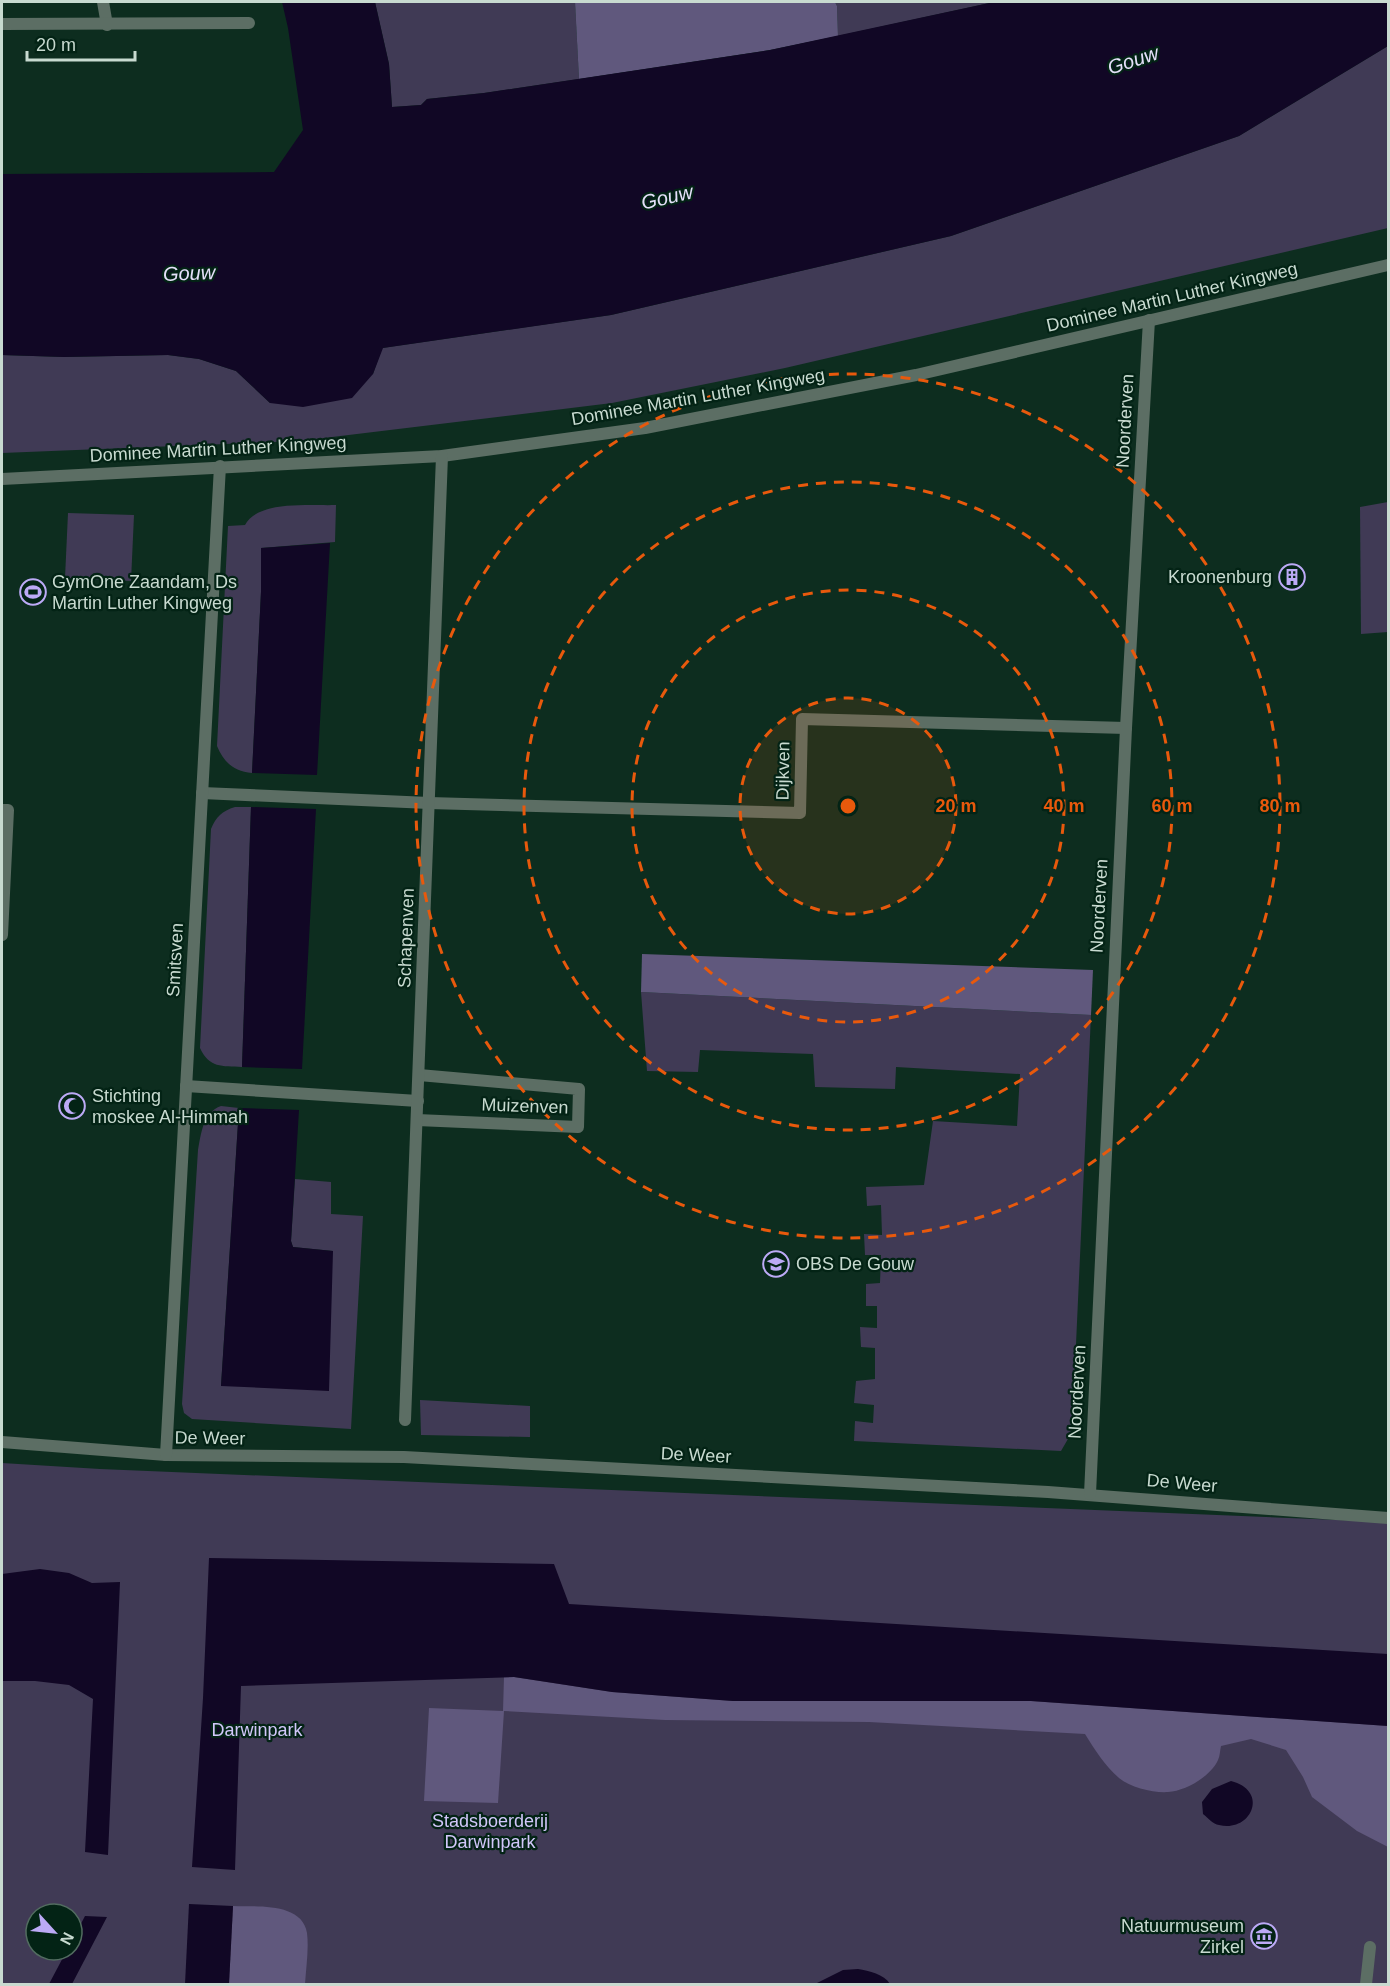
<svg xmlns="http://www.w3.org/2000/svg" width="1390" height="1986" font-family="Helvetica,sans-serif">
<style>
.green{fill:#403a55;fill-rule:evenodd}
.forest{fill:#60587d}
.water{fill:#110725}
.lines{fill:none;stroke-linecap:round;stroke-linejoin:round}
.pedestrian{stroke:#5c6e64;stroke-width:12}
.minor{stroke:#5c6e64;stroke-width:12}
.tertiary{stroke:#5c6e64;stroke-width:12}
.ring{fill:none;stroke:#e8590c;stroke-width:3;stroke-dasharray:10 8}
.labels{text-anchor:middle;dominant-baseline:central;stroke-width:4.5;stroke-linejoin:round;paint-order:stroke}
.street-label{font-size:18px;fill:#c8dad0;stroke:#032315}
.poi-label{font-size:18px;fill:#c8dad0;stroke:#032315;text-anchor:start}
.park-label{font-size:18px;fill:#d2c7fa;stroke:#032315}
.water-label{font-size:20px;font-style:italic;fill:#e5e0fa;stroke:#032315}
.centre{fill:#e8590c;stroke:#032315;stroke-width:3}
.ring-label{font-size:18px;text-anchor:middle;font-weight:bold;fill:#e8590c;stroke:#032315;stroke-width:4.5;stroke-linejoin:round;paint-order:stroke}
</style>
<rect width="100%" height="100%" fill="#0d2d1f"/>
<g class="green">
<path d="M 375,2 L 615,2 L 575,2 L 579,79 L 484,93 L 427,99 L 421,105 L 392,107 L 389,64 Z"/>
<path d="M 835,2 L 994,2 L 838,36 L 837,6 Z"/>
<path d="M 1388,46 L 1388,228 L 785,368 L 612,403 L 299,441 L 2,453 L 2,355 L 64,357 L 168,355 L 199,359 L 236,371 L 270,403 L 373,374 L 382,348 L 611,315 L 951,236 L 1239,136 Z"/>
<path d="M 1388,502 L 1388,632 L 1361,634 L 1360,507 Z"/>
<path d="M 336,505 L 335,542 L 261,548 L 261,592 L 252,773 C 234,771 224,763 217,746 L 228,526 L 245,525 C 258,500 310,506 336,505 Z"/>
<path d="M 68,513 L 134,515 L 131,581 L 65,578 Z"/>
<path d="M 235,807 L 251,807 L 242,1067 C 222,1066 209,1068 200,1048 L 211,829 C 216,817 222,811 235,807 Z"/>
<path d="M 641,992 L 1091,1015 L 1072,1432 L 1061,1451 L 854,1441 L 855,1421 L 873,1423 L 874,1405 L 854,1403 L 856,1381 L 875,1379 L 875,1348 L 861,1347 L 860,1327 L 877,1328 L 877,1306 L 866,1306 L 866,1284 L 880,1283 L 881,1255 L 865,1255 L 864,1234 L 882,1235 L 881,1205 L 867,1206 L 866,1187 L 924,1185 L 933,1121 L 1017,1126 L 1020,1074 L 896,1067 L 895,1089 L 815,1087 L 813,1054 L 700,1050 L 698,1072 L 647,1071 Z"/>
<path d="M 221,1106 L 239,1108 L 221,1386 L 333,1251 L 293,1247 L 291,1241 L 295,1179 L 331,1182 L 331,1214 L 363,1216 L 351,1429 L 192,1419 L 184,1413 L 182,1404 L 198,1150 C 201,1134 203,1112 221,1106 Z"/>
<path d="M 420,1400 L 530,1406 L 530,1437 L 421,1435 Z"/>
<path d="M 2,1463 L 100,1469 L 1388,1522 L 1388,1984 L 2,1984 ZM 36,1914 L 72,1914 L 72,1950 L 36,1950 Z"/>
</g>
<g class="forest">
<path d="M 575,2 L 835,2 L 837,6 L 838,36 L 770,50 L 579,79 Z"/>
<path d="M 642,954 L 1093,970 L 1091,1015 L 641,992 Z"/>
<path d="M 504,1677 L 514,1677 L 612,1692 L 733,1701 L 1031,1701 L 1388,1726 L 1388,1847 L 1357,1831 L 1312,1797 L 1303,1777 L 1286,1750 L 1251,1739 L 1221,1746 C 1220,1750 1220,1756 1218,1760 C 1211,1776 1186,1791 1168,1792 C 1154,1793 1131,1788 1119,1778 C 1105,1766 1095,1750 1085,1734 L 869,1722 L 665,1720 L 504,1711 L 498,1803 L 424,1801 L 429,1708 L 503,1711 Z"/>
<path d="M 233,1906 C 256,1907 302,1902 307,1933 C 309,1949 306,1968 305,1984 L 229,1984 Z"/>
</g>
<g class="water">
<path d="M 282,2 L 375,2 L 389,64 L 392,107 L 421,105 L 427,99 L 484,93 L 770,50 L 994,2 L 1388,2 L 1388,46 L 1239,136 L 951,236 L 611,315 L 383,348 L 373,374 L 352,398 L 303,407 L 270,403 L 236,371 L 199,359 L 168,355 L 64,357 L 2,355 L 2,174 L 274,172 L 303,130 L 288,28 Z"/>
<path d="M 330,543 L 317,775 L 252,773 L 261,592 L 261,548 Z"/>
<path d="M 251,807 L 316,809 L 302,1069 L 242,1067 Z"/>
<path d="M 239,1108 L 299,1110 L 291,1241 L 293,1247 L 333,1251 L 329,1391 L 221,1386 Z"/>
<path d="M 209,1558 L 554,1564 L 569,1604 L 1388,1654 L 1388,1726 L 1031,1701 L 733,1701 L 612,1692 L 514,1677 L 241,1686 L 235,1870 L 192,1867 L 203,1698 Z"/>
<path d="M 40,1569 L 69,1573 L 92,1583 L 120,1582 L 108,1855 L 85,1852 L 93,1699 L 69,1685 L 35,1681 L 2,1681 L 2,1574 Z"/>
<path d="M 1231,1781 C 1270,1791 1251,1833 1219,1825 C 1213,1824 1208,1818 1203,1814 L 1202,1802 L 1212,1789 Z"/>
<path d="M 189,1904 L 233,1906 L 229,1984 L 185,1984 Z"/>
<path d="M 85,1916 L 107,1917 L 72,1984 L 49,1984 L 67,1950 L 72,1950 L 72,1941 Z"/>
<path d="M 858,1969 C 869,1971 884,1974 890,1984 L 815,1984 L 843,1970 Z"/>
</g>
<g class="lines">
<path class="pedestrian" d="M 417,1120 L 578,1127 L 579,1089 L 419,1075"/>
<g class="minor">
<path d="M 103,2 L 107,25"/>
<path d="M 2,24 L 249,23"/>
<path d="M 2,479 L 442,456 L 645,428 L 916,375 L 1388,265"/>
<path d="M 202,793 L 429,803 L 800,813 L 802,719 L 1126,728"/>
<path d="M 2,810 L 8,810 L 2,935"/>
<path d="M 186,1086 L 418,1101"/>
<path d="M 405,1420 L 442,456"/>
<path d="M 2,1442 L 166,1455 L 404,1457 L 1048,1492 L 1388,1518"/>
<path d="M 166,1455 L 220,466"/>
<path d="M 1090,1494 L 1126,728 L 1149,320"/>
</g>
<path class="tertiary" d="M 1366,1984 L 1370,1947"/>
</g>
<circle cx="848" cy="806" r="108" fill="#e8590c" fill-opacity=".12"/>
<g class="ring">
<circle cx="848" cy="806" r="108"/>
<circle cx="848" cy="806" r="216"/>
<circle cx="848" cy="806" r="324"/>
<circle cx="848" cy="806" r="432"/>
</g>
<defs>
<g id="building-ring" transform="scale(1.35)"><circle r="9.5" fill="#032315" stroke="#bcaaf6" stroke-width="1.5"/><path d="M-4-6H4V6H1V3H-1V6H-4ZM-2.5-4.3h1.7v1.8h-1.7ZM.8-4.3h1.7v1.8H.8ZM-2.5-1h1.7V.8h-1.7ZM.8-1h1.7V.8H.8Z" fill="#bcaaf6"/></g>
<g id="stadium-ring" transform="scale(1.35)"><circle r="9.5" fill="#032315" stroke="#bcaaf6" stroke-width="1.5"/><path d="M0-5a6.5 5 0 1 0 0 10a6.5 5 0 1 0 0-10ZM-3.5-1.8h7v3.6h-7Z" fill="#bcaaf6"/></g>
<g id="mosque-ring" transform="scale(1.35)"><circle r="9.5" fill="#032315" stroke="#bcaaf6" stroke-width="1.5"/><path d="M3.5-4.9A6 6 0 1 0 3.5 4.9A5 5 0 1 1 3.5-4.9Z" fill="#bcaaf6"/></g>
<g id="school-ring" transform="scale(1.35)"><circle r="9.5" fill="#032315" stroke="#bcaaf6" stroke-width="1.5"/><path d="M0-5L7-2L0 1L-7-2ZM-4 1L0 2.5L4 1V4Q0 6-4 4Z" fill="#bcaaf6"/></g>
<g id="museum-ring" transform="scale(1.35)"><circle r="9.5" fill="#032315" stroke="#bcaaf6" stroke-width="1.5"/><path d="M0-6L6-3V-2H-6V-3ZM-5-1h2V3h-2ZM-1-1h2V3h-2ZM3-1h2V3H3ZM-6 4H6V6H-6Z" fill="#bcaaf6"/></g>
</defs>
<g fill-rule="evenodd">
<use href="#building-ring" x="1292" y="577"/>
<use href="#stadium-ring" x="33" y="592"/>
<use href="#mosque-ring" x="72" y="1106"/>
<use href="#school-ring" x="776" y="1264"/>
<use href="#museum-ring" x="1264" y="1936"/>
</g>
<g class="labels">
<g class="street-label">
<text transform="translate(1172 297) rotate(-13)">Dominee Martin Luther Kingweg</text>
<text transform="translate(698 397) rotate(-10)">Dominee Martin Luther Kingweg</text>
<text transform="translate(1125 421) rotate(-87)">Noorderven</text>
<text transform="translate(218 449) rotate(-3)">Dominee Martin Luther Kingweg</text>
<text transform="translate(783 771) rotate(-89)">Dijkven</text>
<text transform="translate(1099 906) rotate(-87)">Noorderven</text>
<text transform="translate(406 938) rotate(-88)">Schapenven</text>
<text transform="translate(175 960) rotate(-87)">Smitsven</text>
<text transform="translate(525 1106) rotate(2)">Muizenven</text>
<text transform="translate(1077 1392) rotate(-87)">Noorderven</text>
<text transform="translate(210 1438) rotate(1)">De Weer</text>
<text transform="translate(696 1455) rotate(3)">De Weer</text>
<text transform="translate(1182 1483) rotate(5)">De Weer</text>
</g>
<g class="poi-label">
<text x="1272" y="577" text-anchor="end">Kroonenburg</text>
<text x="52" y="582">GymOne Zaandam, Ds<tspan x="52" dy="21">Martin Luther Kingweg</tspan></text>
<text x="92" y="1096">Stichting<tspan x="92" dy="21">moskee Al-Himmah</tspan></text>
<text x="796" y="1264">OBS De Gouw</text>
<text x="1244" y="1926" text-anchor="end">Natuurmuseum<tspan x="1244" dy="21">Zirkel</tspan></text>
</g>
<g class="park-label">
<text x="257" y="1730">Darwinpark</text>
<text x="490" y="1821">Stadsboerderij<tspan x="490" dy="21">Darwinpark</tspan></text>
</g>
<g class="water-label">
<text transform="translate(1133 60) rotate(-18)">Gouw</text>
<text transform="translate(667 197) rotate(-13)">Gouw</text>
<text transform="translate(189 273) rotate(-2)">Gouw</text>
</g>
</g>
<circle cx="848" cy="806" r="9" class="centre"/>
<g class="ring-label">
<text x="956" y="812">20 m</text>
<text x="1064" y="812">40 m</text>
<text x="1172" y="812">60 m</text>
<text x="1280" y="812">80 m</text>
</g>
<rect width="1390" height="1986" fill="none" stroke="#c8dad0" stroke-width="6"/>
<g transform="translate(54 1932) rotate(117)"><circle r="28" fill="#032315" stroke="#526c60" stroke-width="1.5"/>
<path d="M0-4.5L10 22L0 15L-10 22Z" fill="#bcaaf6"/>
<text y="-9" font-size="16" font-weight="bold" text-anchor="middle" fill="#c8dad0">N</text>
</g>
<path d="M27 51v9h108v-9" fill="none" stroke="#c8dad0" stroke-width="3"/>
<text x="36" y="51" font-size="18" fill="#c8dad0" stroke="#032315" stroke-width="4.5" paint-order="stroke">20 m</text>
</svg>
